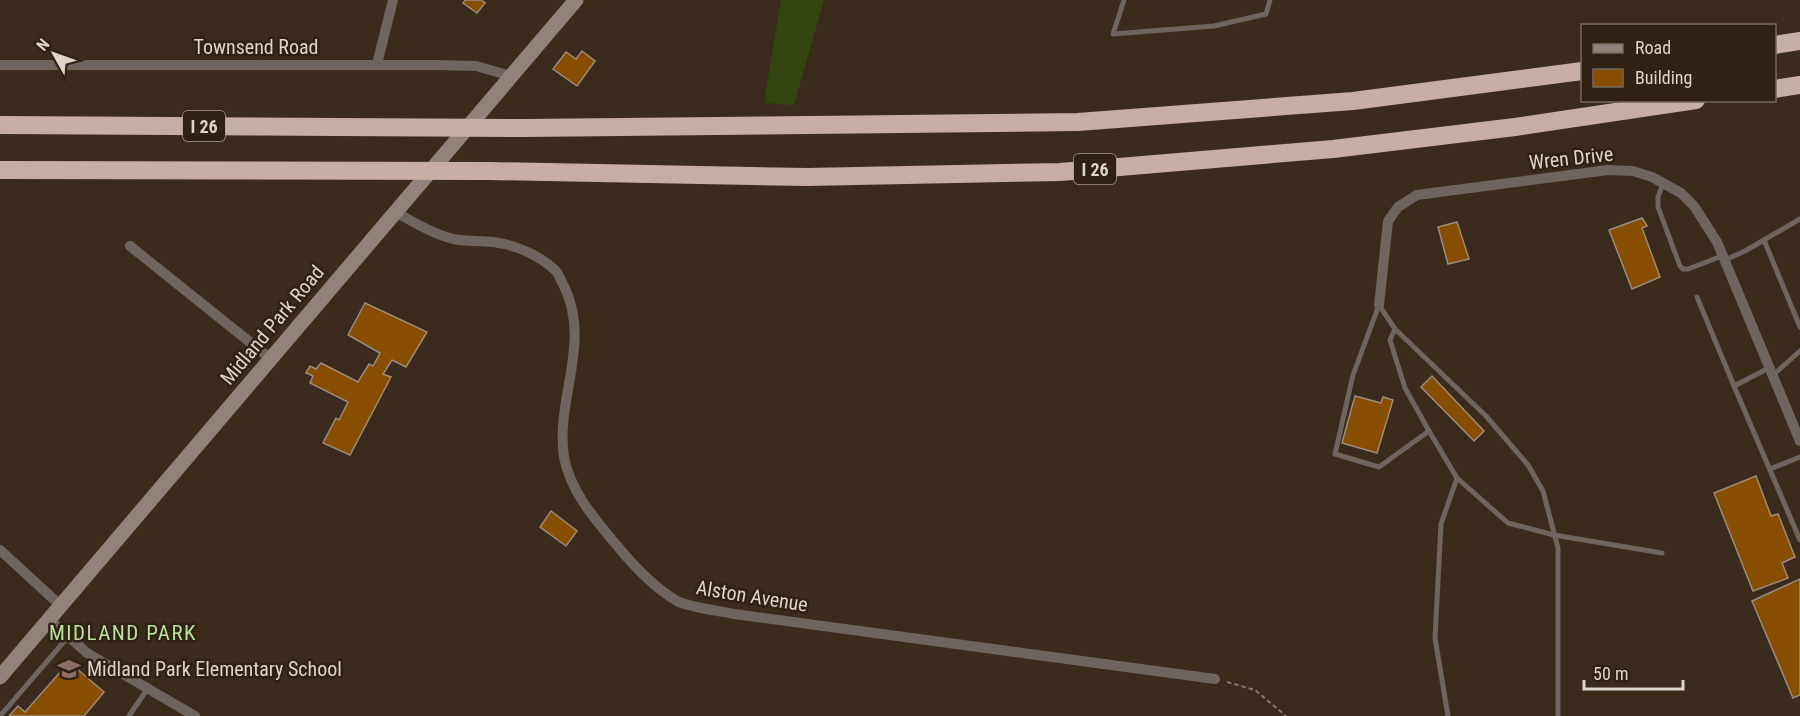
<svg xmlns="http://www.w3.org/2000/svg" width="1800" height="716" font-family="'Roboto Condensed',sans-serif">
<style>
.green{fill:#334611}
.building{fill:#874d00;stroke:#9c8a7a;stroke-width:1.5}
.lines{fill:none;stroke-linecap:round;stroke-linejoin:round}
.path{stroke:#84786c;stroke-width:2;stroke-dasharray:4.5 3;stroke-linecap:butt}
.lane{stroke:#6e6460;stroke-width:5}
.street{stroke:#6e6460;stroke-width:10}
.secondary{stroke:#92827c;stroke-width:15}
.highway{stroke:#c7aea4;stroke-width:18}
.labels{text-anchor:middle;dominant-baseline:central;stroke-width:5;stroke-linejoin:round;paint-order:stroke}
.shield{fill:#2f2114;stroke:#a99e94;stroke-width:1.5}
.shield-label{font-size:18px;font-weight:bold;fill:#ddd4cb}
.street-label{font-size:20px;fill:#ddd4cb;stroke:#2f2114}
.poi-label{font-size:20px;fill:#ddd4cb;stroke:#2f2114;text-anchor:start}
.neighbourhood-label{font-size:21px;letter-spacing:1.5px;fill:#b8e09c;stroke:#2f2114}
</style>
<rect width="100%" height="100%" fill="#3a2b1d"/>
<path class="green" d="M 781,0 L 824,0 L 794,105 L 764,103 Z"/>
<g class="building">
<path d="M 465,0 L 481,0 L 485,3 L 477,13 L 463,3 Z"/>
<path d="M 582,51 L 595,61 L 577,86 L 553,69 L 566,52 L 576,59 Z"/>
<path d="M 1642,218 L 1647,226 L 1642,228 L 1660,277 L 1632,289 L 1609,230 Z"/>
<path d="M 1457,222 L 1469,259 L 1448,264 L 1438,227 Z"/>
<path d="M 365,303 L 427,332 L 406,367 L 392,360 L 383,374 L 391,377 L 350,455 L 323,443 L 336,418 L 339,420 L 348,402 L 310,383 L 313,376 L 306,373 L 310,366 L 316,369 L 321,363 L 358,382 L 369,364 L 373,366 L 380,353 L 348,335 Z"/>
<path d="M 1432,376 L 1484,431 L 1474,441 L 1421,387 Z"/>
<path d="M 1355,396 L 1381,403 L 1383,397 L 1393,400 L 1377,453 L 1342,443 Z"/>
<path d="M 1756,476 L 1771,516 L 1778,514 L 1795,557 L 1782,563 L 1788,578 L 1753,591 L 1714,493 Z"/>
<path d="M 551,511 L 577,531 L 566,546 L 540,527 Z"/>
<path d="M 1800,579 L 1800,695 L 1793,698 L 1752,601 Z"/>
<path d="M 69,662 L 104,692 L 84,716 L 9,716 L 18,706 L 25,712 Z"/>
</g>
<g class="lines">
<path class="path" d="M 1227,682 L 1255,690 L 1286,716"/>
<g class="lane">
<path d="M 1124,0 L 1113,34 L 1214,26 L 1266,14 L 1270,0"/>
<path d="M 1663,183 L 1658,197 L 1658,207 L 1680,266 L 1683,269 L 1688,269 L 1722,256"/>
<path d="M 1764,240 L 1800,327"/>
<path d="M 1725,260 L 1745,251 L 1800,219"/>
<path d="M 1697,297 L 1734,386"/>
<path d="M 1379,305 L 1395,329 L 1486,416 L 1528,465 L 1543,491 L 1558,548 L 1558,716"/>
<path d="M 1379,305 L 1353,375 L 1335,454 L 1379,467 L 1429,431"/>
<path d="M 1395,329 L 1390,340 L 1405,388 L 1429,431 L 1457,478 L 1508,523 L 1554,535 L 1662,553"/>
<path d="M 1769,368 L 1734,386 L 1800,540"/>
<path d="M 1773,375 L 1800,351"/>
<path d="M 1770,469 L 1800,457"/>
<path d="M 0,716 L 68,637"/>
<path d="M 129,716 L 148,688"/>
<path d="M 1448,716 L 1435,638 L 1441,524 L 1457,478"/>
</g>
<g class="street">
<path d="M 377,64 L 393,0"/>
<path d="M 0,65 L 438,65 L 476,66 L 511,76"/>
<path d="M 396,212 C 414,223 433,234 453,239 C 468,242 484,240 499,243 C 519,246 541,257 555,270 C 559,274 561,281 564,286 C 592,343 555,400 564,457 C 570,490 593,517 614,542 C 631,563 653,587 677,601 C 688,607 720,611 734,614 L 1215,679"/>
<path d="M 130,246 L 271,359"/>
<path d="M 1379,305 L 1388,221 L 1398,207 L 1417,195 L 1608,170 L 1633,171 L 1652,177 L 1681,193 L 1694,206 L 1717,242 L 1800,441"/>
<path d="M 0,550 L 61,606"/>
<path d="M 49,619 L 87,653 L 195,716"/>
</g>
<path class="secondary" d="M 0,677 L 576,0"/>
<g class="highway">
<path d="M 1774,45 L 1800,41"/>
<path d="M 1774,89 L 1800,85"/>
<path d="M 0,125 L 526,128 L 1078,122 L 1353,101 L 1582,71"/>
<path d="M 0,170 L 490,171 L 807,177 L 1060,172 L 1333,149 L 1515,127 L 1696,100"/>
</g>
</g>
<defs>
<g id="school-bare" transform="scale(1.8)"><path d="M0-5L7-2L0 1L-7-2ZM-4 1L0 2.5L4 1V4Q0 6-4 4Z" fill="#8d6e63" stroke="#2f2114" stroke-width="2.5" paint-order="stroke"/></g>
</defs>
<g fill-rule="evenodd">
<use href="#school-bare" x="69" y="669"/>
</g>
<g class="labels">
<g class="shield">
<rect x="183" y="111" width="42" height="30" rx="4.5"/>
<rect x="1074" y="154" width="42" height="30" rx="4.5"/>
</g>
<g class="shield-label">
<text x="204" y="126">I 26</text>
<text x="1095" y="169">I 26</text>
</g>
<g class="street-label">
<text x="256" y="47">Townsend Road</text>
<text transform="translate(1571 158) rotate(-6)">Wren Drive</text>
<text transform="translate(272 325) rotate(-50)">Midland Park Road</text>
<text transform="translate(752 596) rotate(9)">Alston Avenue</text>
</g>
<g class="poi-label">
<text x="87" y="669">Midland Park Elementary School</text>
</g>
<g class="neighbourhood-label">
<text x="123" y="633">MIDLAND PARK</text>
</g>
</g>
<rect x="1581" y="24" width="195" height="78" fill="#2f2114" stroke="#75695d" stroke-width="1.5"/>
<rect x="1593" y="44" width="30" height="9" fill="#92827c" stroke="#75695d" stroke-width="1.5"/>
<text x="1635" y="54" font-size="18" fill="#ddd4cb">Road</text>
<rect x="1593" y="69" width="30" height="18" fill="#874d00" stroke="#75695d" stroke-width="1.5"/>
<text x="1635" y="84" font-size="18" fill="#ddd4cb">Building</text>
<g transform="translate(54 54) rotate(310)" stroke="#2f2114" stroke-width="4.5" paint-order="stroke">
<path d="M0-4.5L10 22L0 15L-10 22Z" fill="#ddd4cb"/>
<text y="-9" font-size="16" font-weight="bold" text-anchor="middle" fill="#ddd4cb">N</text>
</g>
<path d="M1584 680v9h99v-9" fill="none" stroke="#ddd4cb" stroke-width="3"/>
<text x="1593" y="680" font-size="18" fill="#ddd4cb" stroke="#2f2114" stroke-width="4.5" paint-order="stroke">50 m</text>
</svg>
